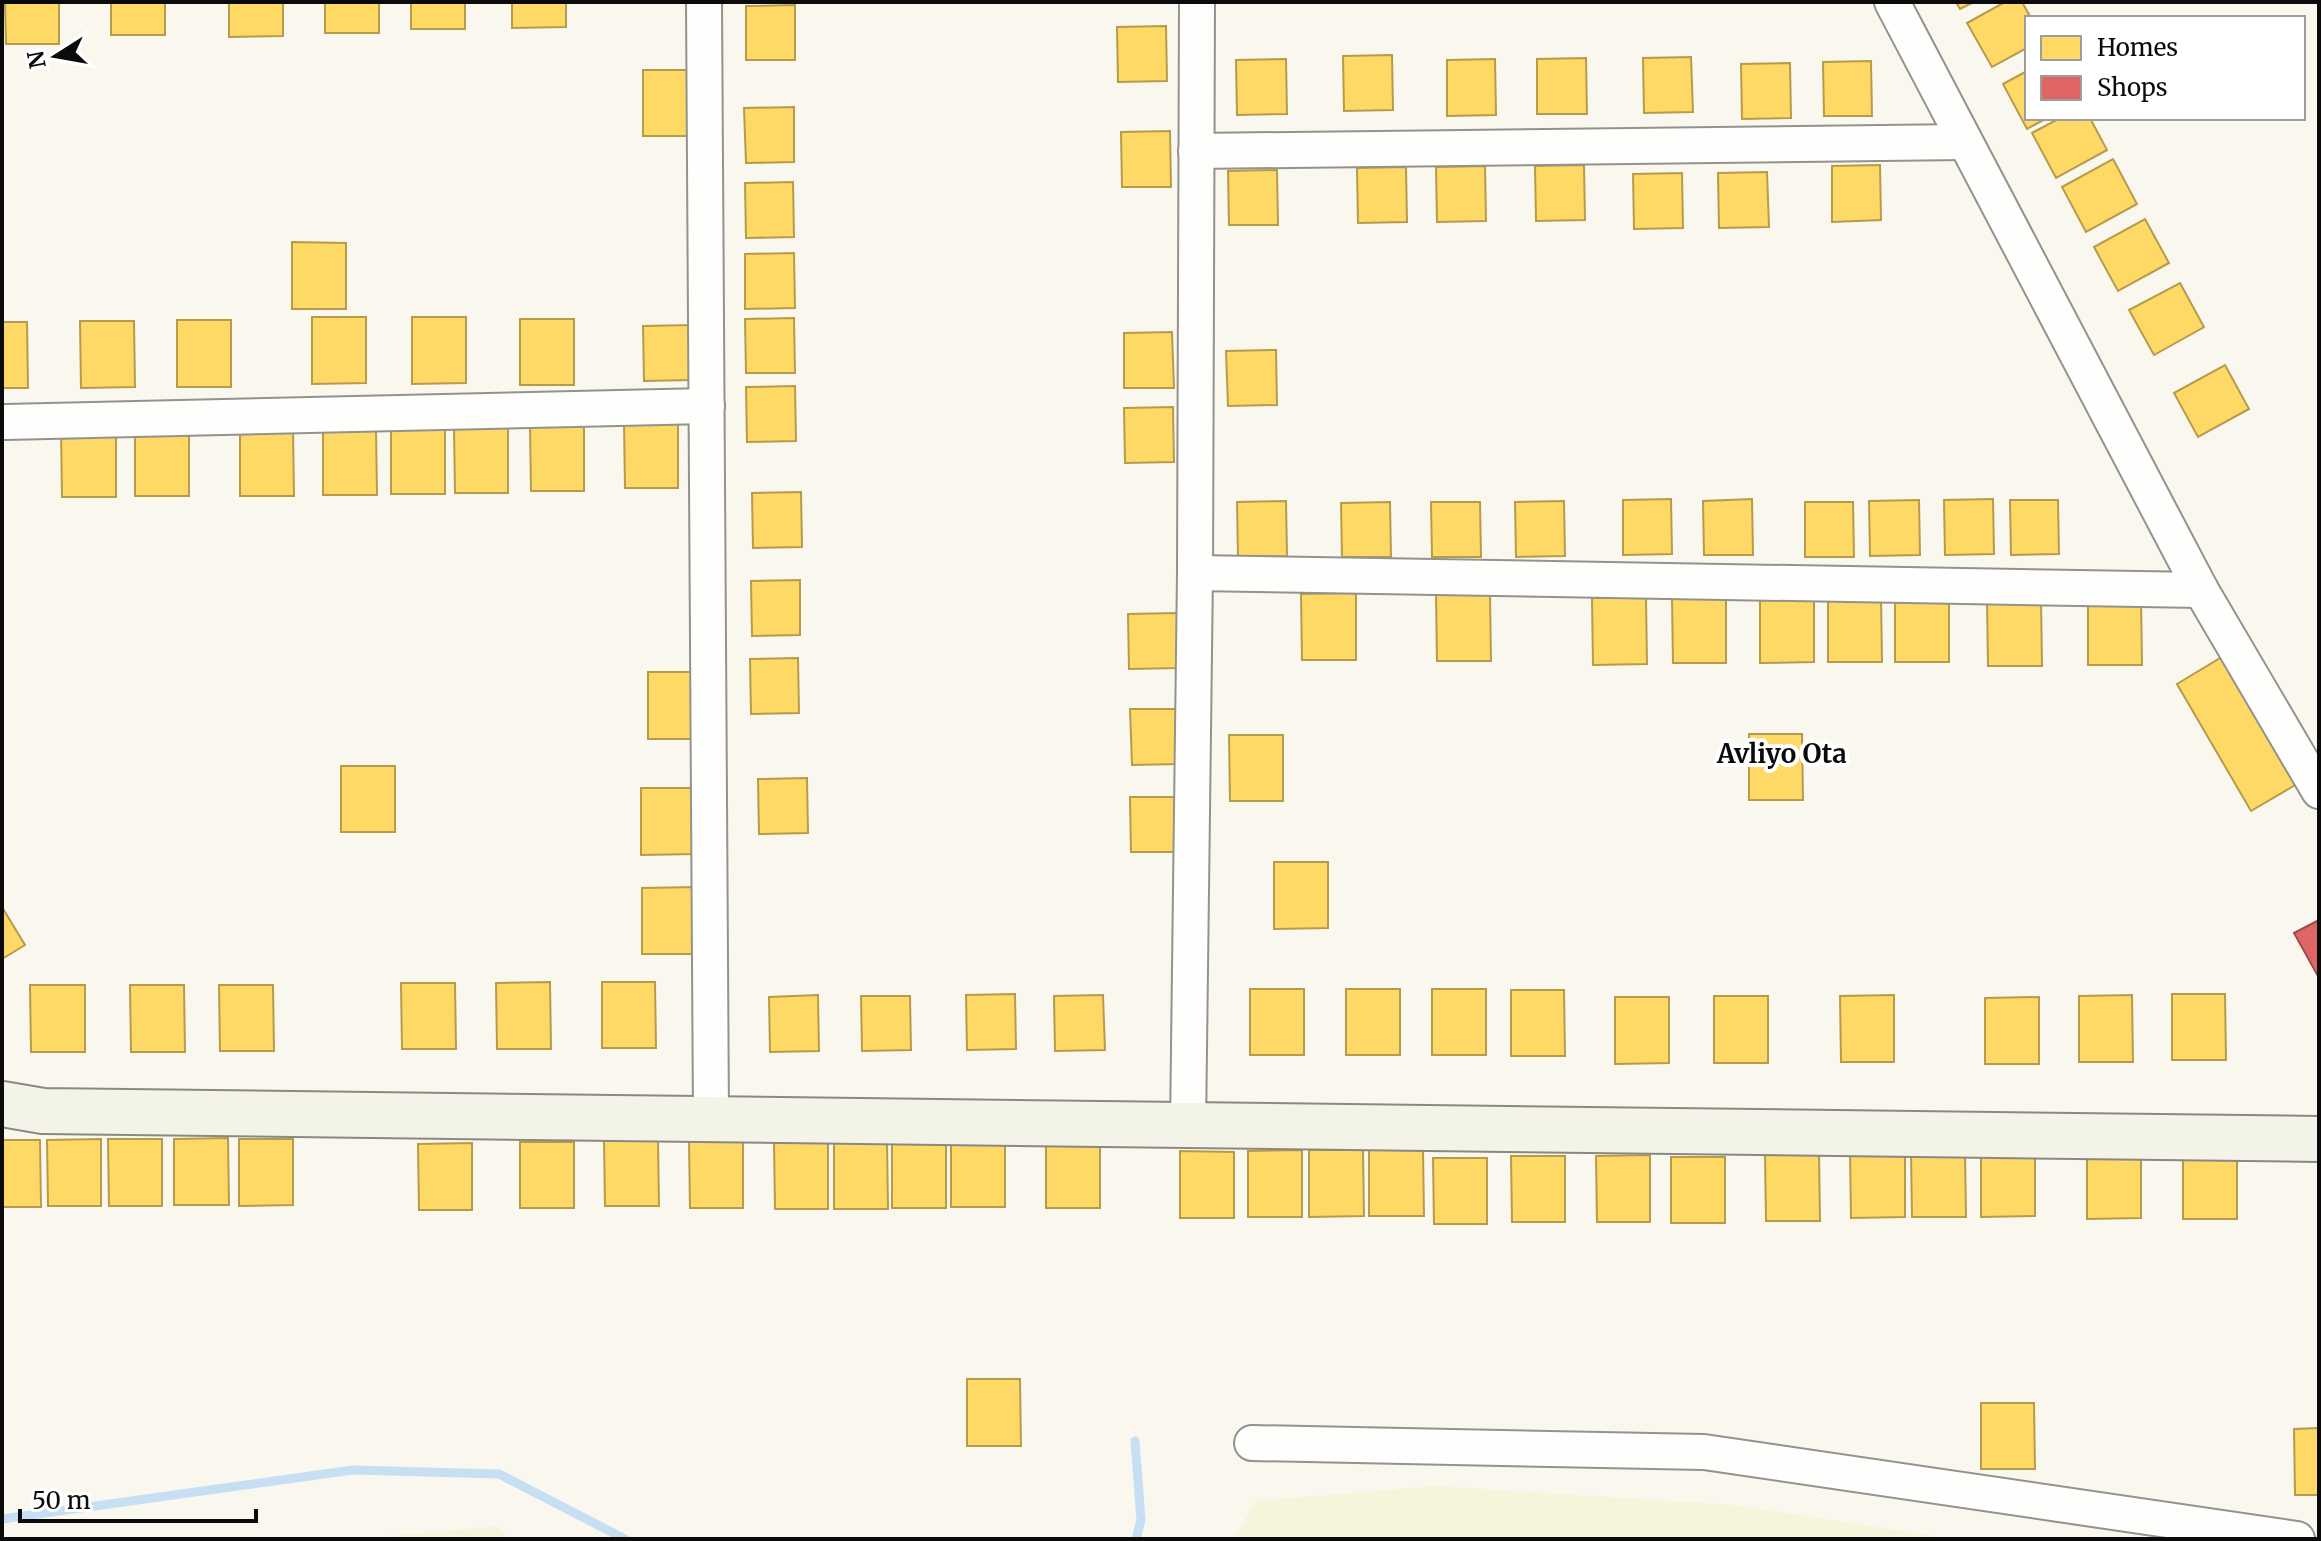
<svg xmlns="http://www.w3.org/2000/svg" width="2321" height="1541" font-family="Merriweather,serif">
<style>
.farmland{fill:#f6f5db}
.homes{fill:#ffd966;stroke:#b69b4b;stroke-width:2}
.shops{fill:#e06666;stroke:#a04b4b;stroke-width:2}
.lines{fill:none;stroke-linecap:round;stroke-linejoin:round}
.stream{stroke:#c7dff2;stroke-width:9}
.street-casing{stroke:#93928d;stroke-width:38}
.secondary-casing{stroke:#898884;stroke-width:48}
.street{stroke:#fefefc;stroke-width:34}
.secondary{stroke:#f3f3e8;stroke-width:44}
.labels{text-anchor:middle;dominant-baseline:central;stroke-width:8;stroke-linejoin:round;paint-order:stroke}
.quarter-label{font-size:26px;font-weight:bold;fill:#0b0b0b;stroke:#fff}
</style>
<rect width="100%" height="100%" fill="#faf8ee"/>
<g class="farmland">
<path d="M 1437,1486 L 1735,1505 L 1955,1539 L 1233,1539 L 1256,1501 Z"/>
<path d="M 498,1526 L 508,1539 L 358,1539 Z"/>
</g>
<g class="homes">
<path d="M 5,2 L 59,2 L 59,44 L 6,44 Z"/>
<rect x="111" y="2" width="54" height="33"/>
<path d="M 229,2 L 283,2 L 283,36 L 229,37 Z"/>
<rect x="325" y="2" width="54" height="31"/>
<rect x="411" y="2" width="54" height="27"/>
<path d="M 512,2 L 566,2 L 566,27 L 512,28 Z"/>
<path d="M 1956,2 L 1974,2 L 1960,9 Z"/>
<path d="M 2005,2 L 2022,2 L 2031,18 L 2027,18 L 2027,48 L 1992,67 L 1967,23 Z"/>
<path d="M 795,5 L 795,60 L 746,60 L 746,6 Z"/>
<path d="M 1166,26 L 1167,81 L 1118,82 L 1117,27 Z"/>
<path d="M 1392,55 L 1393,110 L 1344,111 L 1343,56 Z"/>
<path d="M 1691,57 L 1693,112 L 1644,113 L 1643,58 Z"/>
<path d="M 1586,58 L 1587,114 L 1537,114 L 1537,59 Z"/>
<path d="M 1286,59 L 1287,114 L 1237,115 L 1236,60 Z"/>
<path d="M 1495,59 L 1496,115 L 1447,116 L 1447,60 Z"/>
<path d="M 1871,61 L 1872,116 L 1824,116 L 1823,62 Z"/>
<path d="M 1790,63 L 1791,118 L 1742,119 L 1741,64 Z"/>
<rect x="643" y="70" width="54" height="66"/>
<path d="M 2027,71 L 2027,118 L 2047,118 L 2027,129 L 2003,84 Z"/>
<path d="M 794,107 L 794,162 L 746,163 L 744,108 Z"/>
<path d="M 2060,118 L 2090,118 L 2107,150 L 2056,178 L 2032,133 Z"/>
<path d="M 1170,131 L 1171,187 L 1122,187 L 1121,132 Z"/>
<path d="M 2113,159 L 2137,204 L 2086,232 L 2062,187 Z"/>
<path d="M 1584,165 L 1585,220 L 1536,221 L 1535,166 Z"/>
<path d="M 1880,165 L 1881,220 L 1832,222 L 1832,166 Z"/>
<path d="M 1485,166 L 1486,221 L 1437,222 L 1436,167 Z"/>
<path d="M 1406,167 L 1407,222 L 1358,223 L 1357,168 Z"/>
<path d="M 1277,170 L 1278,225 L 1229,225 L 1228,171 Z"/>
<path d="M 1767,172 L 1769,227 L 1719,228 L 1718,173 Z"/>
<path d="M 1682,173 L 1683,228 L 1634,229 L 1633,174 Z"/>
<path d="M 793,182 L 794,237 L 746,238 L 745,183 Z"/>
<path d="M 2145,219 L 2169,263 L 2118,291 L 2094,247 Z"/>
<path d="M 292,242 L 346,243 L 346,309 L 292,309 Z"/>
<path d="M 794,253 L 795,308 L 745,309 L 745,254 Z"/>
<path d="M 2180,283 L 2204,327 L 2154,355 L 2129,310 Z"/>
<path d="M 312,317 L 366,317 L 366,383 L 312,384 Z"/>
<path d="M 412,317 L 466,317 L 466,383 L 412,384 Z"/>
<path d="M 794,318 L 795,373 L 746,373 L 745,319 Z"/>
<rect x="520" y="319" width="54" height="66"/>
<rect x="177" y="320" width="54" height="67"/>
<path d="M 80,321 L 134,321 L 135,387 L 81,388 Z"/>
<path d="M 2,322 L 27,322 L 28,388 L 2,388 Z"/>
<path d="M 692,325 L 693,380 L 644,381 L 643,326 Z"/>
<path d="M 1172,332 L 1174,388 L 1124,388 L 1124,333 Z"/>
<path d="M 1276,350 L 1277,405 L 1228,406 L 1226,351 Z"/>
<path d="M 2225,365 L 2249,409 L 2198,437 L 2174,393 Z"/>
<path d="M 795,386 L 796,441 L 747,442 L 746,387 Z"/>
<path d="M 1173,407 L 1174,462 L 1125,463 L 1124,408 Z"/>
<path d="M 624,422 L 678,422 L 678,488 L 625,488 Z"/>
<path d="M 530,425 L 584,425 L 584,491 L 531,491 Z"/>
<path d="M 454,427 L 508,427 L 508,493 L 455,493 Z"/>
<rect x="391" y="428" width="54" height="66"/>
<path d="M 293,429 L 294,496 L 240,496 L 240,430 Z"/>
<path d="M 323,429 L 376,429 L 377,495 L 323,495 Z"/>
<path d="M 61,430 L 116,430 L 116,497 L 62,497 Z"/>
<rect x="135" y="430" width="54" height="66"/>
<path d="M 801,492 L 802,547 L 753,548 L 752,493 Z"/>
<path d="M 1671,499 L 1672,554 L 1623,555 L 1623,500 Z"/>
<path d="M 1752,499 L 1753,555 L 1704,555 L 1703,501 Z"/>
<path d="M 1993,499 L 1994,554 L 1945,555 L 1944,500 Z"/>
<path d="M 1919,500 L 1920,555 L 1870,556 L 1869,501 Z"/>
<path d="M 2010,500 L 2058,500 L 2059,554 L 2011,555 Z"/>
<path d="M 1286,501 L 1287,556 L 1238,557 L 1237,502 Z"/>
<path d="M 1564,501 L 1565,556 L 1516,557 L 1515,502 Z"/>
<path d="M 1390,502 L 1391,557 L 1342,557 L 1341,503 Z"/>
<path d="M 1431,502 L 1480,502 L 1481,557 L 1432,557 Z"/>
<path d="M 1805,502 L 1853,502 L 1854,557 L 1805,557 Z"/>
<path d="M 800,580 L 800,635 L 752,636 L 751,581 Z"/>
<path d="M 1356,593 L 1356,660 L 1302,660 L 1301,594 Z"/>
<path d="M 1436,594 L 1490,594 L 1491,661 L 1437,661 Z"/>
<path d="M 1760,596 L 1814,596 L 1814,662 L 1760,663 Z"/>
<path d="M 1828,596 L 1881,596 L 1882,662 L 1828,662 Z"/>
<rect x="1895" y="596" width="54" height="66"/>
<path d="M 1672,597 L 1726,597 L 1726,663 L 1673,663 Z"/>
<path d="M 1592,598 L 1646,598 L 1647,664 L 1593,665 Z"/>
<path d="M 2088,598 L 2141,598 L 2142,665 L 2088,665 Z"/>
<path d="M 1987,599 L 2041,599 L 2042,666 L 1988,666 Z"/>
<path d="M 1177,613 L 1178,668 L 1129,669 L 1128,614 Z"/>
<path d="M 2222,657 L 2297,784 L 2251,811 L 2177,684 Z"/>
<path d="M 798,658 L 799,713 L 751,714 L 750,659 Z"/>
<rect x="648" y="672" width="54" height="67"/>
<path d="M 1130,709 L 1179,709 L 1180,764 L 1132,765 Z"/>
<path d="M 1749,734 L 1802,734 L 1803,800 L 1749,800 Z"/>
<path d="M 1229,735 L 1283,735 L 1283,801 L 1230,801 Z"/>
<rect x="341" y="766" width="54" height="66"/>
<path d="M 807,778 L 808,833 L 759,834 L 758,779 Z"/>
<path d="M 641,788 L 695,788 L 695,854 L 641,855 Z"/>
<path d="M 1130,797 L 1179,797 L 1180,852 L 1131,852 Z"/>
<path d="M 1274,862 L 1328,862 L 1328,928 L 1274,929 Z"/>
<path d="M 696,887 L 696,954 L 642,954 L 642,888 Z"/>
<path d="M 2,907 L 25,945 L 2,959 Z"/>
<path d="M 550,982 L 551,1049 L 497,1049 L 496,983 Z"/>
<path d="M 602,982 L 655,982 L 656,1048 L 602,1048 Z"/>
<path d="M 401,983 L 455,983 L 456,1049 L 402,1049 Z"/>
<path d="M 30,985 L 85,985 L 85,1052 L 31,1052 Z"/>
<path d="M 130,985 L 184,985 L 185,1052 L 131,1052 Z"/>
<path d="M 219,985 L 273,985 L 274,1051 L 220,1051 Z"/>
<rect x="1250" y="989" width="54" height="66"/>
<rect x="1346" y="989" width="54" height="66"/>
<rect x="1432" y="989" width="54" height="66"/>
<path d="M 1511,990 L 1564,990 L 1565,1056 L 1511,1056 Z"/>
<path d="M 1015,994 L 1016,1049 L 967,1050 L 966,995 Z"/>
<path d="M 2172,994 L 2225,994 L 2226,1060 L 2172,1060 Z"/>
<path d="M 818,995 L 819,1051 L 770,1052 L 769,997 Z"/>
<path d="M 1103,995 L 1105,1050 L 1055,1051 L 1054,996 Z"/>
<path d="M 1894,995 L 1894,1062 L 1841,1062 L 1840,996 Z"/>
<path d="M 2132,995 L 2133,1062 L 2079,1062 L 2079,996 Z"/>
<path d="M 861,996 L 910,996 L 911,1050 L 862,1051 Z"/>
<rect x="1714" y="996" width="54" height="67"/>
<path d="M 1615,997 L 1669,997 L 1669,1063 L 1615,1064 Z"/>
<path d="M 2039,997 L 2039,1064 L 1985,1064 L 1985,998 Z"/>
<path d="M 228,1138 L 229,1205 L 174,1205 L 174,1139 Z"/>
<path d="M 101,1139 L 101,1206 L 48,1206 L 47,1140 Z"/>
<path d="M 108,1139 L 162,1139 L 162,1206 L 109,1206 Z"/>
<path d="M 239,1139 L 293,1139 L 293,1205 L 239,1206 Z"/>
<path d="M 2,1140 L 40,1140 L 41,1207 L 2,1207 Z"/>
<path d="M 604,1140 L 658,1140 L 659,1206 L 605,1206 Z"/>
<path d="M 689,1141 L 743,1141 L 743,1208 L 690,1208 Z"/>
<rect x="892" y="1141" width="54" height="67"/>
<rect x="951" y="1141" width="54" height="66"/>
<rect x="520" y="1142" width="54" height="66"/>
<path d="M 828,1142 L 828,1209 L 775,1209 L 774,1143 Z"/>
<path d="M 887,1142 L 888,1209 L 834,1209 L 834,1143 Z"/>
<rect x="1046" y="1142" width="54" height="66"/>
<path d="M 472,1143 L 472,1210 L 419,1210 L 418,1144 Z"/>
<path d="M 1302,1150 L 1302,1217 L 1248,1217 L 1248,1151 Z"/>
<path d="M 1309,1150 L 1363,1150 L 1364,1216 L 1309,1217 Z"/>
<path d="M 1369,1150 L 1423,1150 L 1424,1216 L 1369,1216 Z"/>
<path d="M 1981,1150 L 2035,1150 L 2035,1216 L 1981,1217 Z"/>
<path d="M 1180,1151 L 1234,1152 L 1234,1218 L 1180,1218 Z"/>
<path d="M 1850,1151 L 1905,1151 L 1905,1217 L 1851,1218 Z"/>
<path d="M 1911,1151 L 1965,1151 L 1966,1217 L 1912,1217 Z"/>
<path d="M 2087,1152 L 2141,1152 L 2141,1218 L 2087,1219 Z"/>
<path d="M 2237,1152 L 2237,1219 L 2183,1219 L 2183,1153 Z"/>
<path d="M 1819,1154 L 1820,1221 L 1766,1221 L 1765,1155 Z"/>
<path d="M 1650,1155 L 1650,1222 L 1597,1222 L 1596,1156 Z"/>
<path d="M 1511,1156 L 1565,1156 L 1565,1222 L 1512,1222 Z"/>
<rect x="1671" y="1157" width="54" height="66"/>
<path d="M 1433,1158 L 1487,1158 L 1487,1224 L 1434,1224 Z"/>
<path d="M 967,1379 L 1020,1379 L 1021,1446 L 967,1446 Z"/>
<path d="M 1981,1403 L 2034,1403 L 2035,1469 L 1981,1469 Z"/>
<path d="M 2319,1428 L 2319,1495 L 2295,1495 L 2294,1429 Z"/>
</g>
<path class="shops" d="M 2319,920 L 2319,978 L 2294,933 Z"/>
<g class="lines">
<g class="stream">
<path d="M 1135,1441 L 1141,1520 L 1136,1539"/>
<path d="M 2,1519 L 353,1470 L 499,1474 L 625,1539"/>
</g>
<g class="street-casing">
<g id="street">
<path d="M 704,2 L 711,1118"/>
<path d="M 1892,2 L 2201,590 L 2319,791"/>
<path d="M 1196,151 L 1964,142"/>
<path d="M 5,422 L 707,406"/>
<path d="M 1195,573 L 2201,590"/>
<path d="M 1188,1128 L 1195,573 L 1197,2"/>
<path d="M 1252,1443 L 1704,1452 L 2297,1539"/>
</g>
</g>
<g class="secondary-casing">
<path id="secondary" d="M 2,1104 L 43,1111 L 2319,1139"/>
</g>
<use href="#street" class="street"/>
<use href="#secondary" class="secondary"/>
</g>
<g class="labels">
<g class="quarter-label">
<text x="1782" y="753">Avliyo Ota</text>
</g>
</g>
<rect width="2321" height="1541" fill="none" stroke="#0b0b0b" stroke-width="8"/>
<rect x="2025" y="16" width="280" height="104" fill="#ffffff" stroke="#9d9d9d" stroke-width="2"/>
<rect x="2041" y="36" width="40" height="24" fill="#ffd966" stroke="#9d9d9d" stroke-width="2"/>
<text x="2097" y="56" font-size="24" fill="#0b0b0b">Homes</text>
<rect x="2041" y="76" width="40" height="24" fill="#e06666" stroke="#9d9d9d" stroke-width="2"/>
<text x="2097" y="96" font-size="24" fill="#0b0b0b">Shops</text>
<g transform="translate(56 56) rotate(259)" stroke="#ffffff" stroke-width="6" paint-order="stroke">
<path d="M0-6L14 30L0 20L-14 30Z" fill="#0b0b0b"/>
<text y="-12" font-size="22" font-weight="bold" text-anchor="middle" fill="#0b0b0b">N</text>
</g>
<path d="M20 1509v12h236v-12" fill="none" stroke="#0b0b0b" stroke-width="4"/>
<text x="32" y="1509" font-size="24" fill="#0b0b0b" stroke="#ffffff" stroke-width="6" paint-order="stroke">50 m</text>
</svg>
